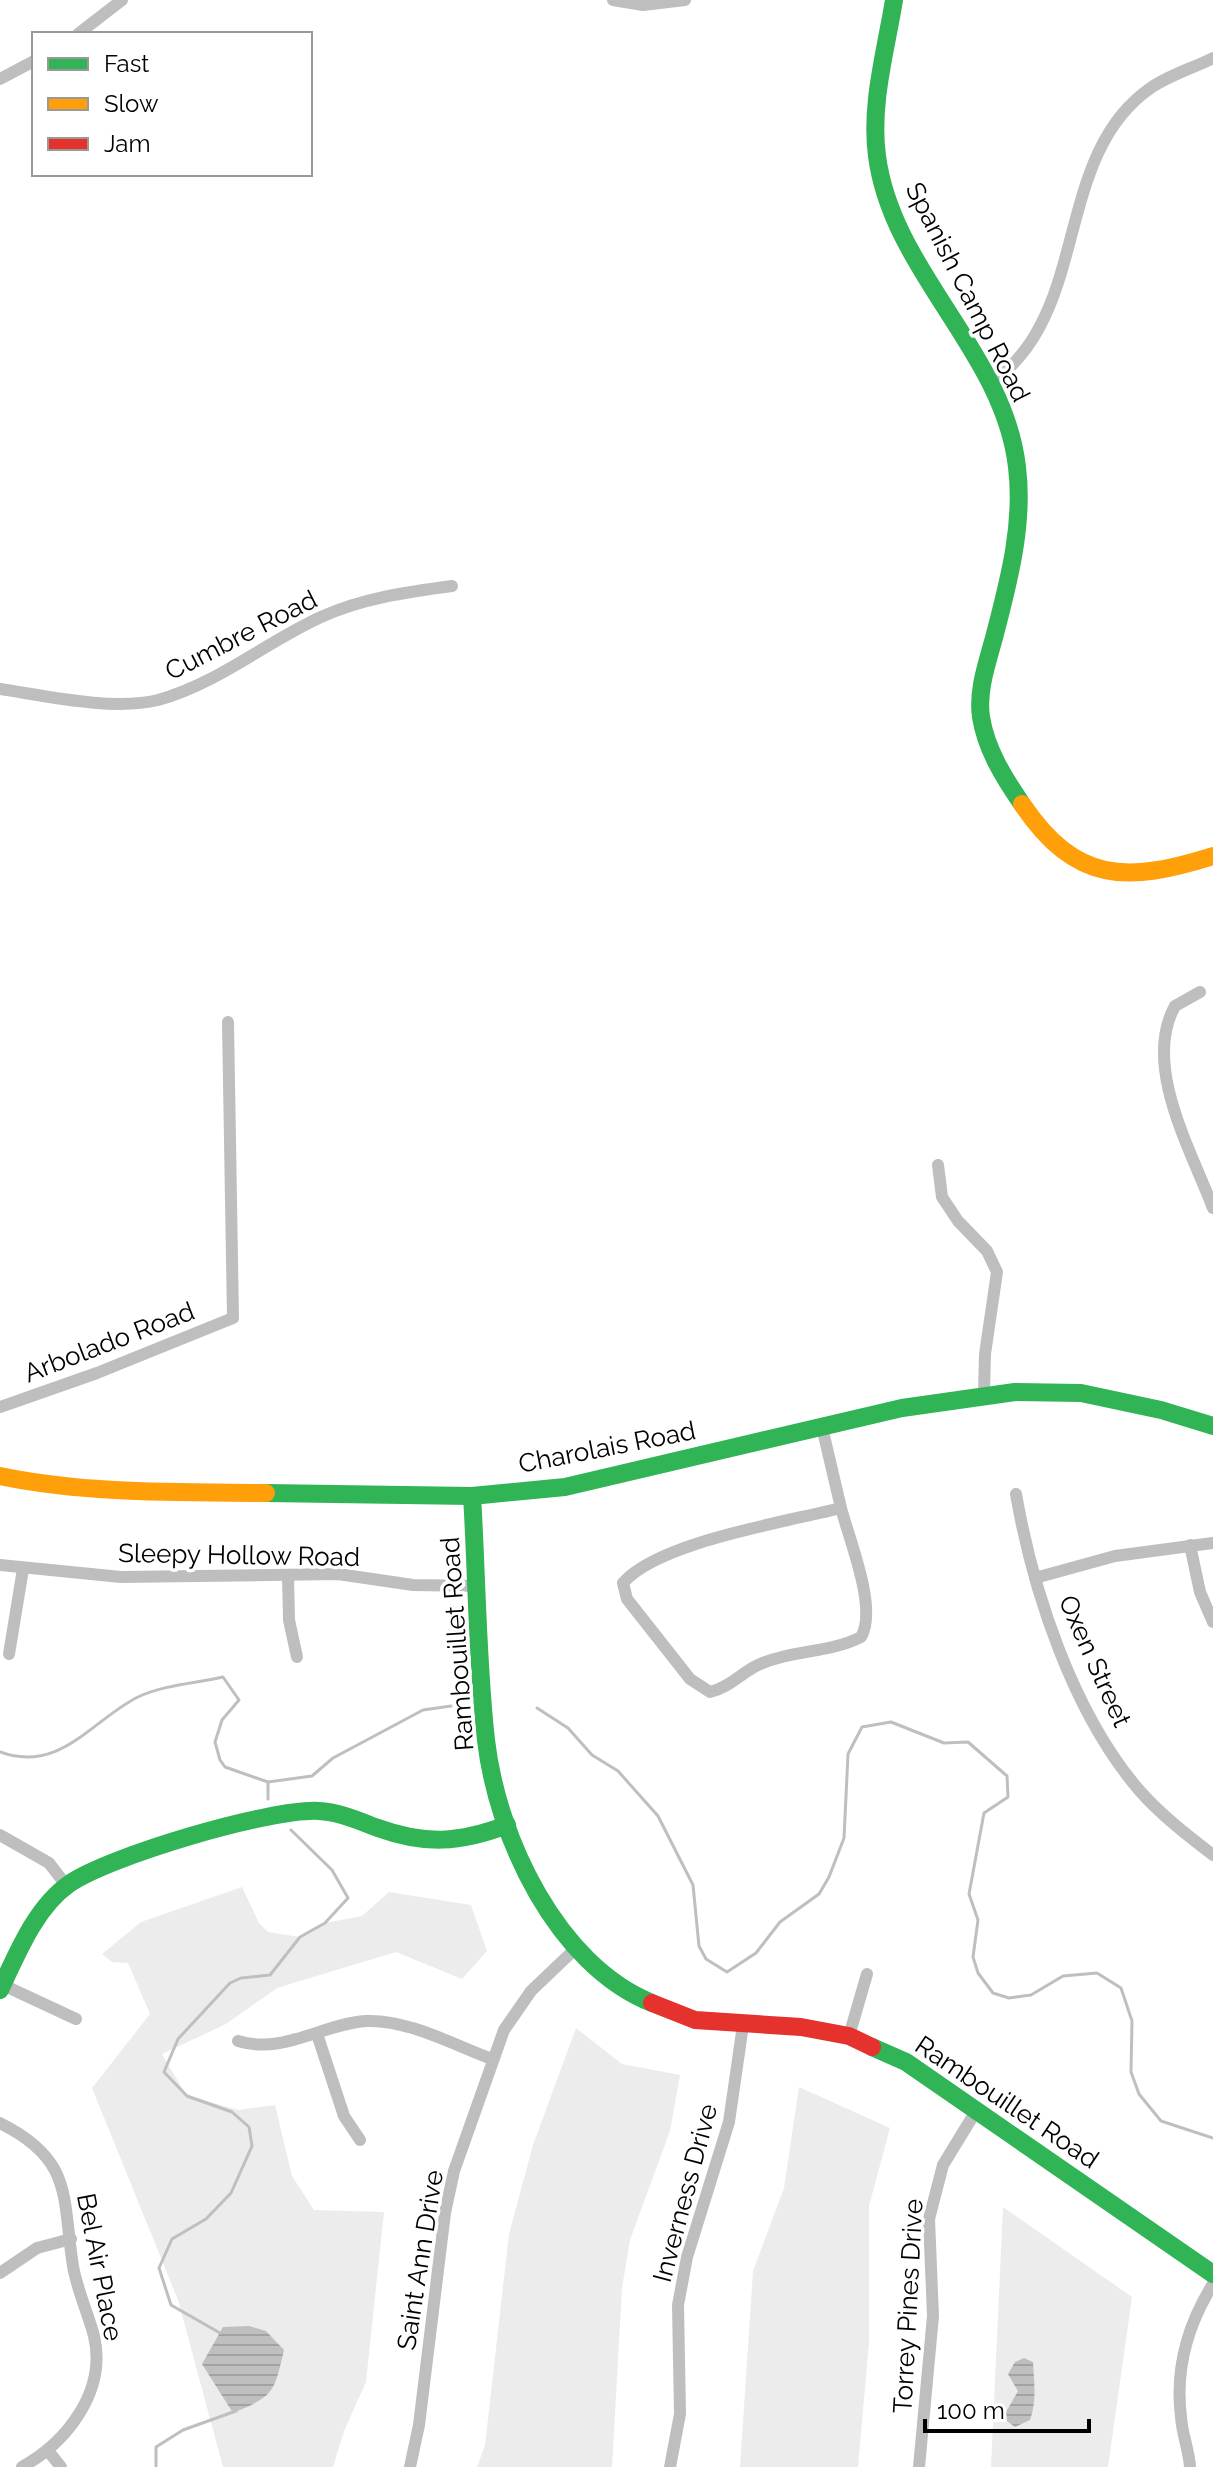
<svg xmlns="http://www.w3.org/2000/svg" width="1213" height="2467" font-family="Raleway,sans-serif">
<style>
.green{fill:#ececec}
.water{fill:url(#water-rules)}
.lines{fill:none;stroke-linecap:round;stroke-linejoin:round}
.stream{stroke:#bfbfbf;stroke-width:3}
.street{stroke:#bebebe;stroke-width:12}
.fast{stroke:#30b455;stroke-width:18}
.slow{stroke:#ff9f0a;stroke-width:18}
.jam{stroke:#e5322d;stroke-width:18}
.labels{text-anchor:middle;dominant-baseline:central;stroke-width:7;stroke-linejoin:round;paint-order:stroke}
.street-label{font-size:26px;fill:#000;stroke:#fff}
</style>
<defs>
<pattern id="water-rules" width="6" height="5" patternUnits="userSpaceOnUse" patternTransform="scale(2)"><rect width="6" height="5" fill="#bfbfbf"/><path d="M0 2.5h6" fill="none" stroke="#a2a2a2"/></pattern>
</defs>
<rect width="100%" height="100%" fill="#fff"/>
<g class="green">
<path d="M 242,1887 L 259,1923 L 268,1932 L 300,1937 L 325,1923 L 362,1916 L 389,1892 L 471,1905 L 487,1951 L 462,1979 L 396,1952 L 277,1988 L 226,2024 L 162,2054 L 186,2095 L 238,2110 L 275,2105 L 292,2176 L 314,2210 L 384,2212 L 366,2382 L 344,2431 L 333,2467 L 223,2467 L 178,2300 L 92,2088 L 150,2014 L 128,1963 L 112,1962 L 102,1954 L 141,1922 Z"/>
<path d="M 576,2028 L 622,2064 L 680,2075 L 670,2131 L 630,2240 L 622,2288 L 612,2467 L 477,2467 L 485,2445 L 509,2234 L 533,2145 Z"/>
<path d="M 799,2087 L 890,2128 L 869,2206 L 869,2343 L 858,2467 L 740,2467 L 753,2271 L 784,2188 Z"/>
<path d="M 1003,2207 L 1132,2297 L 1108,2467 L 991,2467 Z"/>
</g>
<g class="water">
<path d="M 249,2326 L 266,2331 L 284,2350 C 274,2393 274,2396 233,2413 L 202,2364 L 223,2327 Z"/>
<path d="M 1024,2358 L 1033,2362 C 1034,2383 1037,2400 1030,2420 L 1015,2427 L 1007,2421 L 1006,2412 L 1018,2391 L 1008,2374 L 1015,2362 Z"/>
</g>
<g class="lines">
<g class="stream">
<path d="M 537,1708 L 568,1728 L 592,1755 L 618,1771 L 658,1816 L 693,1885 L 699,1946 L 706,1959 L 727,1972 L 756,1953 L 780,1922 L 819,1894 L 829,1877 L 844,1838 L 848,1754 L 862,1727 L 891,1722 L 944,1743 L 968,1742 L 1007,1776 L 1008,1797 L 984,1813 L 969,1894 L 978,1920 L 973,1957 L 978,1973 L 993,1993 L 1009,1998 L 1031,1995 L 1063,1976 L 1097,1973 L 1121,1988 L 1132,2021 L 1131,2072 L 1139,2094 L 1161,2121 L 1213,2138"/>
<path d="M 0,1752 C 60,1774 93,1719 138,1697 C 163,1685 197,1683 223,1677 L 239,1700 L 222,1720 L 215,1742 L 220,1760 L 225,1767 L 268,1782 L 312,1776 L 333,1758 L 423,1710 L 451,1706"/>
<path d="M 268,1799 L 268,1782"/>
<path d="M 220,2333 L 171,2305 L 159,2268 L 172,2239 L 206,2219 L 231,2193 L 252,2146 L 249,2127 L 232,2112 L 187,2096 L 164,2072 L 178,2039 L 230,1983 L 241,1978 L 270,1975 L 300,1937 L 325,1923 L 348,1898 L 332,1870 L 291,1830"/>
<path d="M 156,2467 L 156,2447 L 183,2430 L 236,2411"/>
</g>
<g class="street">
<path d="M 613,0 L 643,5 L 685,0"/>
<path d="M 78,34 L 122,0"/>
<path d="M 0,79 L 34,61"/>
<path d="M 992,384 C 1011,368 1027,351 1039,328 C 1081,252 1072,141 1152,87 C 1170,75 1193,68 1213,58"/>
<path d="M 0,689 C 46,696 113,711 158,700 C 217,684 266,642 321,617 C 363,598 407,592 452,586"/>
<path d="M 1200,992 L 1175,1006 C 1142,1065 1191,1150 1213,1208"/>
<path d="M 938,1165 L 942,1197 L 958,1221 L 987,1251 L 997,1272 L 985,1354 L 984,1394"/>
<path d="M 0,1407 L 97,1373 L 233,1318 L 228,1022"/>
<path d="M 822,1427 L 841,1508"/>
<path d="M 1016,1494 C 1033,1592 1073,1713 1139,1790 C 1161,1815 1187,1835 1213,1855"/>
<path d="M 841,1508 C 849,1539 878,1609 861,1637 C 830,1653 791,1650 758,1665 C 741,1673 730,1687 710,1692 L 690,1679 L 627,1599 L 623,1583 C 658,1542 786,1522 841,1508 Z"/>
<path d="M 1190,1545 L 1200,1592 L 1213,1622"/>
<path d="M 0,1565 L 121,1577 L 338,1574 L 413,1585 L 478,1586"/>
<path d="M 288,1576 L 289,1620 L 297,1657"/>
<path d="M 1035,1578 L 1115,1556 L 1213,1543"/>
<path d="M 9,1654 L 23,1569"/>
<path d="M 0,1835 L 49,1863 L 66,1885"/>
<path d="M 3,1985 L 76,2019"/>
<path d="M 317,2034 L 344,2116 L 360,2140"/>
<path d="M 849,2036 L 867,1974"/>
<path d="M 238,2041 C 283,2055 322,2024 366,2021 C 407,2019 454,2045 492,2059"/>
<path d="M 0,2123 C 74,2160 62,2197 73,2266 C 77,2290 88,2313 94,2336 C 107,2391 67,2442 22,2467"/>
<path d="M 0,2273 L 37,2248 L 71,2239"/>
<path d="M 49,2452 L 61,2467"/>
<path d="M 410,2467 L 419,2425 L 445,2213 L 454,2171 L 504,2030 L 531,1991 L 575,1949"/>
<path d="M 670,2467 L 680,2414 L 678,2305 L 687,2257 L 729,2122 L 743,2025"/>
<path d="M 919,2467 L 933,2316 L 929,2219 L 943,2165 L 976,2111"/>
<path d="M 1190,2467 C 1189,2450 1182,2434 1181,2417 C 1175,2369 1188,2324 1213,2284"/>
</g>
<g class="fast">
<path d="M 894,0 C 886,50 870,104 877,156 C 892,272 1004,351 1017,467 C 1024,524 1009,580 995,634 C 988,661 977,689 981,717 C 986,749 1004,778 1022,804"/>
<path d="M 266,1493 L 472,1496 L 565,1487 L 902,1408 L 1015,1392 L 1081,1393 L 1161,1410 L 1213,1426"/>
<path d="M 472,1496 C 477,1577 477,1660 486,1740 C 497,1837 557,1965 652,2003"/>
<path d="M 0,1990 C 17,1954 35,1908 69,1884 C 109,1856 271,1808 319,1811 C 339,1812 359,1821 378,1828 C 425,1845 460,1843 507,1825"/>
<path d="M 872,2047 L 906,2062 L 1213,2274"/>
</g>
<g class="slow">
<path d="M 1022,804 C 1076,884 1127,883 1213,856"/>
<path d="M 0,1476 C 87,1494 177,1492 266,1493"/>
</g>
<path class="jam" d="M 652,2003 L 695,2020 L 801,2027 L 849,2036 L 872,2047"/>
</g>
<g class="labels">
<g class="street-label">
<text transform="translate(968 292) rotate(63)">Spanish Camp Road</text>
<text transform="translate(241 635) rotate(-27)">Cumbre Road</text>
<text transform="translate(109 1342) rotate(-21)">Arbolado Road</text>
<text transform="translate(607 1447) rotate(-11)">Charolais Road</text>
<text transform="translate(239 1555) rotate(1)">Sleepy Hollow Road</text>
<text transform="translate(457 1644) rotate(-94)">Rambouillet Road</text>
<text transform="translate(1095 1661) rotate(66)">Oxen Street</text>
<text transform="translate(1007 2102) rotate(34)">Rambouillet Road</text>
<text transform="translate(685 2193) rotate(-75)">Inverness Drive</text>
<text transform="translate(420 2260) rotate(-81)">Saint Ann Drive</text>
<text transform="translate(100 2267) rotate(79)">Bel Air Place</text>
<text transform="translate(908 2306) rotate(-87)">Torrey Pines Drive</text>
</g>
</g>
<rect x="32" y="32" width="280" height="144" fill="#ffffff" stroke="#999999" stroke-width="2"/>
<rect x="48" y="58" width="40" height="12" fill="#30b455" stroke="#999999" stroke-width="2"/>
<text x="104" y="72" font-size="24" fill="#000000">Fast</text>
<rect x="48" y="98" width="40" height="12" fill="#ff9f0a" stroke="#999999" stroke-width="2"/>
<text x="104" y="112" font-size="24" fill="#000000">Slow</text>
<rect x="48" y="138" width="40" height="12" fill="#e5322d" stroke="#999999" stroke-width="2"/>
<text x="104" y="152" font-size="24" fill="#000000">Jam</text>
<path d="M925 2419v12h164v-12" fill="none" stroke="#000000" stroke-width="4"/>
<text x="937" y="2419" font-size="24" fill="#000000" stroke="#ffffff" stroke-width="6" paint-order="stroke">100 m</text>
</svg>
